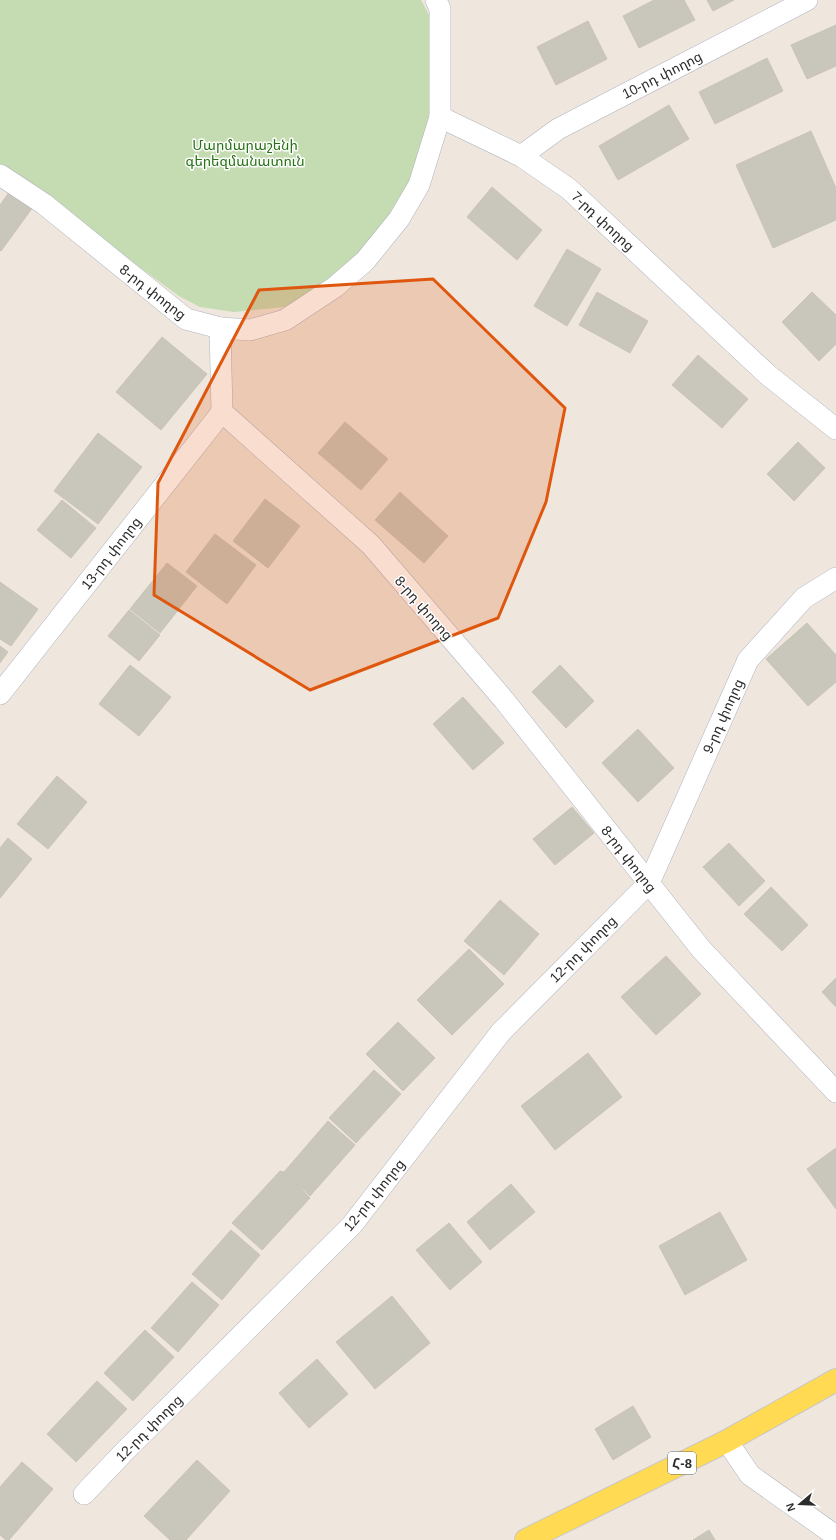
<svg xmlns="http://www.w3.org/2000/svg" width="836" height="1540" font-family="Arial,'Noto Sans Armenian',sans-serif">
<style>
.cemetery{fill:#c5dbb2}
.building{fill:#c9c6bb;stroke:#cbc4b6}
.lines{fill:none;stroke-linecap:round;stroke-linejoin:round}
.minor-casing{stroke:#b1b3c1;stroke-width:22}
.primary-casing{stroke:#c8c8c8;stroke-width:24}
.minor{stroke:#fff;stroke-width:21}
.primary{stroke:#ffda52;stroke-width:22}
.marked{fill:#df570e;fill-opacity:0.2;stroke:#df570e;stroke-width:3;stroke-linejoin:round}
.labels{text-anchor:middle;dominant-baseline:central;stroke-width:3;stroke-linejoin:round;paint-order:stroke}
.shield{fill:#fff;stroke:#6b6b6b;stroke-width:1}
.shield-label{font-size:13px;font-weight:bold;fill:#2c2c2c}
.street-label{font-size:14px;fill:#2c2c2c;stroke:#fff}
.park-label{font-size:14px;fill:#257213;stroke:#fff}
</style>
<rect width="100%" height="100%" fill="#efe7dd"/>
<path class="cemetery" d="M 0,0 L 421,0 L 434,24 L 432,118 L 412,186 L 354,266 L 305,297 L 284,307 L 234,312 L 200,307 L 179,296 L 0,165 Z"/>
<g class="building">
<path d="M 654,0 L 684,0 L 695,20 L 639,48 L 623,16 Z"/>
<path d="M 707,0 L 734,0 L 713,11 Z"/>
<path d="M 588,21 L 607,59 L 556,85 L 537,47 Z"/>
<path d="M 836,25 L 836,66 L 807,79 L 791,45 Z"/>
<path d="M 767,58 L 783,91 L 715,124 L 699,92 Z"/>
<path d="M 669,105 L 689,139 L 618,180 L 599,146 Z"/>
<path d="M 811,131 L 836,188 L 836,220 L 773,248 L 736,165 Z"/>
<path d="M 492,187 L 542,230 L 517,260 L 467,217 Z"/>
<path d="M 10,191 L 33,207 L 1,251 L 0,250 L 0,205 Z"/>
<path d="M 567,249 L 601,269 L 567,326 L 534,306 Z"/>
<path d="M 597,292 L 648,321 L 630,353 L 579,325 Z"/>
<path d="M 812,292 L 836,315 L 836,344 L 819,361 L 782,322 Z"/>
<path d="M 162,337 L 207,374 L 161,430 L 116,392 Z"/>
<path d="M 698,355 L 748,399 L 722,428 L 672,385 Z"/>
<path d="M 345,422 L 388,459 L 361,490 L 318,453 Z"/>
<path d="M 98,433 L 142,467 L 98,524 L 54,491 Z"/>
<path d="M 798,442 L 825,468 L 794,501 L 767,474 Z"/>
<path d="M 400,492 L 448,536 L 424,563 L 375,520 Z"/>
<path d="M 265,499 L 300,526 L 268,568 L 233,541 Z"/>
<path d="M 62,500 L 96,528 L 71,558 L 37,530 Z"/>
<path d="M 215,534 L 256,565 L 227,604 L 186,572 Z"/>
<path d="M 167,563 L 197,586 L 160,633 L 130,609 Z"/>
<path d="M 0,582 L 38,609 L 11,646 L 0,639 Z"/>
<path d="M 129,610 L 160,635 L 139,661 L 108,636 Z"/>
<path d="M 807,623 L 836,655 L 836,682 L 808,706 L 766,659 Z"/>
<path d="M 0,646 L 8,652 L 0,663 Z"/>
<path d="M 130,665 L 171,697 L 139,736 L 99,704 Z"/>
<path d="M 560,665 L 594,701 L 566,728 L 532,692 Z"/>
<path d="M 463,697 L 504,743 L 473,770 L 433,724 Z"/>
<path d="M 638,729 L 674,768 L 638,802 L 602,763 Z"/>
<path d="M 57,776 L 87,802 L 48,849 L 17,824 Z"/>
<path d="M 572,807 L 594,833 L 555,865 L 533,839 Z"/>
<path d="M 8,838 L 32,859 L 0,898 L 0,848 Z"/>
<path d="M 729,843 L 765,881 L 739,906 L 703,867 Z"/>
<path d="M 771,887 L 808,925 L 782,951 L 744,914 Z"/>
<path d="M 500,900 L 539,934 L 504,975 L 464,941 Z"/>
<path d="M 469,949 L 504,984 L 452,1035 L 417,1000 Z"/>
<path d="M 666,956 L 701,994 L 656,1035 L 621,997 Z"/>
<path d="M 836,978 L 836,1007 L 822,992 Z"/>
<path d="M 398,1022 L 435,1058 L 403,1091 L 366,1054 Z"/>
<path d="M 588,1053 L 622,1097 L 555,1150 L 521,1106 Z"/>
<path d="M 374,1070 L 401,1094 L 356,1143 L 329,1118 Z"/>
<path d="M 328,1121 L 355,1145 L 310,1196 L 284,1172 Z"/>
<path d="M 836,1148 L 836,1209 L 807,1169 Z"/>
<path d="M 280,1171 L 284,1172 L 310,1198 L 262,1250 L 232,1223 Z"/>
<path d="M 511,1184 L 535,1212 L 490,1250 L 467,1222 Z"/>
<path d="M 720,1212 L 747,1260 L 685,1295 L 659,1246 Z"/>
<path d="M 449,1223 L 482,1262 L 450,1290 L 416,1250 Z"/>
<path d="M 231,1230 L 260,1255 L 222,1300 L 192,1274 Z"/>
<path d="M 192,1282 L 219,1305 L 178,1352 L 151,1328 Z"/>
<path d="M 392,1296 L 430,1343 L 375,1389 L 336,1342 Z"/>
<path d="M 145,1330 L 174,1357 L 133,1401 L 104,1373 Z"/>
<path d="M 317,1359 L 348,1394 L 309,1428 L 279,1393 Z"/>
<path d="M 97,1381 L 127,1409 L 76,1462 L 47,1434 Z"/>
<path d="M 633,1406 L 651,1437 L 613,1460 L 595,1429 Z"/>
<path d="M 197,1460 L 230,1491 L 186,1540 L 170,1540 L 144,1516 Z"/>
<path d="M 22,1462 L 53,1489 L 9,1540 L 6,1540 L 0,1535 L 0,1487 Z"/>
<path d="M 709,1530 L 715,1540 L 693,1540 Z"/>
</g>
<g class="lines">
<g class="minor-casing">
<g id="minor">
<path d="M 440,117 L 521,156 L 569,189 L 768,375 L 836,429"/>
<path d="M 521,156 L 558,129 L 807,0"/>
<path d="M 0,175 L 44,204 L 186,319 L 220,328 L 222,412 L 371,545 L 504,700 L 701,949 L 836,1092"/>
<path d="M 220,328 L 250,330 L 285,320 L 335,287 L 365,261 L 399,219 L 419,185 L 440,117 L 440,9 L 436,0"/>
<path d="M 0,694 L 222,412"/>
<path d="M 727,1441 L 750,1475 L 836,1536"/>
<path d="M 84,1494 L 124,1452 L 352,1225 L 501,1032 L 649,883 L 748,660 L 804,598 L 836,578"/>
</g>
</g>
<g class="primary-casing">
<path id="primary" d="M 526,1540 L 727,1441 L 836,1380"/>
</g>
<use href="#minor" class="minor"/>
<use href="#primary" class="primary"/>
</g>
<path class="marked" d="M 433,279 L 565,408 L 546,502 L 498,618 L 310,690 L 154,595 L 158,483 L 259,290 Z"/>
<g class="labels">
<rect class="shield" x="668" y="1452" width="28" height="22" rx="3"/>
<g class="shield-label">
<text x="682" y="1463">Հ-8</text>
</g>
<g class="street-label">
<text transform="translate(662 75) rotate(-27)">10-րդ փողոց</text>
<text transform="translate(603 221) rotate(43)">7-րդ փողոց</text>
<text transform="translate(153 292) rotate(38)">8-րդ փողոց</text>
<text transform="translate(111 553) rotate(-52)">13-րդ փողոց</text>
<text transform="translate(424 608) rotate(49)">8-րդ փողոց</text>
<text transform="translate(723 716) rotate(-66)">9-րդ փողոց</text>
<text transform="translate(629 859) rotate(52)">8-րդ փողոց</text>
<text transform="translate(583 949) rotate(-45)">12-րդ փողոց</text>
<text transform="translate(374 1195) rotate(-51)">12-րդ փողոց</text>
<text transform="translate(149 1428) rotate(-45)">12-րդ փողոց</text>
</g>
<g class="park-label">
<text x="245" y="145">Մարմարաշենի<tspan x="245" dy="16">գերեզմանատուն</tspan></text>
</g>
</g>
<g transform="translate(800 1504) rotate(251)" stroke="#ffffff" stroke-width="3" paint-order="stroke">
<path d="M0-3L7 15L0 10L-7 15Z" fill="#2c2c2c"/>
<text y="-6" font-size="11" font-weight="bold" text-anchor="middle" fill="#2c2c2c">N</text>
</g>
</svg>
